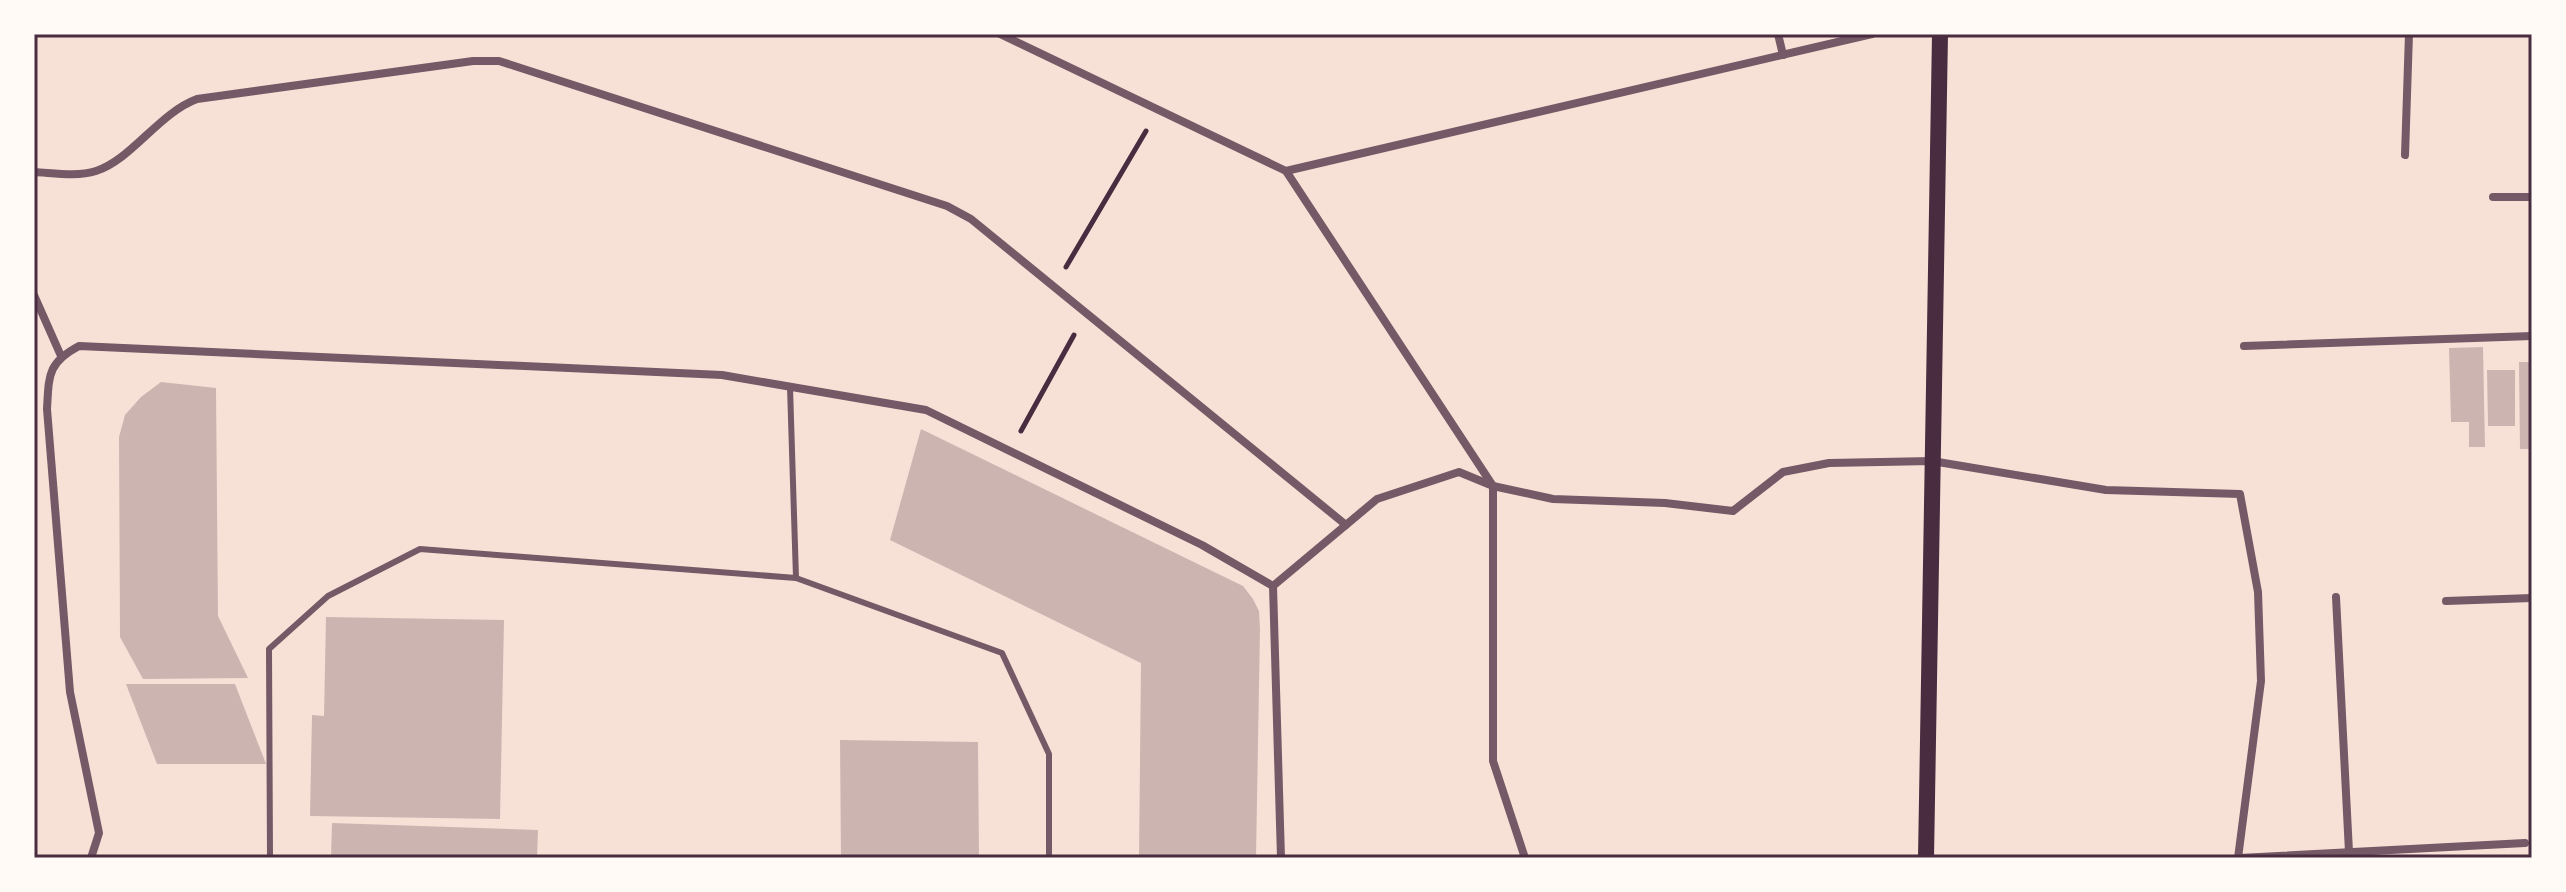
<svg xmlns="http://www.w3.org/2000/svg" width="2566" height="892" font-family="Lato,sans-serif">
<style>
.building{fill:#ccb4b1}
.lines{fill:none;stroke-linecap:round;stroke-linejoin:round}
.path{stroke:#4a2c40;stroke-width:5}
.service{stroke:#755966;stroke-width:6}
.minor{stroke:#755966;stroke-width:8}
.secondary{stroke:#4a2c40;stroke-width:16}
.neatline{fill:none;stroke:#4a2c40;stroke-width:3}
</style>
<rect width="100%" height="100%" fill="#f7e1d7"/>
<g class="building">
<path d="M 2483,347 L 2485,447 L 2469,447 L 2469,422 L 2451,422 L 2449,348 Z"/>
<path d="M 2519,362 L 2532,362 L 2532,449 L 2520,449 Z"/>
<path d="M 2487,370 L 2515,370 L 2515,426 L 2488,426 Z"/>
<path d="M 161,382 L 216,388 L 218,616 L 248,678 L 143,679 L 120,637 L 119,437 L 125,415 L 141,397 Z"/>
<path d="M 921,429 L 1243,586 L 1253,599 L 1259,611 L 1260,629 L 1256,858 L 1139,858 L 1141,663 L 890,540 Z"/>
<path d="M 326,617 L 504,620 L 500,819 L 310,816 L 312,715 L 324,716 Z"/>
<path d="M 126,684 L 235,684 L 266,764 L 157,764 Z"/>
<path d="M 840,740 L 978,742 L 979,858 L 841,858 Z"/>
<path d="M 332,823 L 538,830 L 537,858 L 331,858 Z"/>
</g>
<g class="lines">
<g class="path">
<path d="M 1066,267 L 1146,131"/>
<path d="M 1021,431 L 1074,335"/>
</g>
<g class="service">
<path d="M 790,387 L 796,578"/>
<path d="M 270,858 L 269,649 L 328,596 L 420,549 L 796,578 L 1002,653 L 1049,754 L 1049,858"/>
</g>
<g class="minor">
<path d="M 1000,34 L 1286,171 L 1872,34"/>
<path d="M 1778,34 L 1783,55"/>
<path d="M 2405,155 L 2409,34"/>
<path d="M 1286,171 L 1493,486 L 1493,761 L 1525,858"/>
<path d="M 34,172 C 54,173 77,177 96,171 C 131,160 159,113 197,99 L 473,61 L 499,61 L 947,206 L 971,219 L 1346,525"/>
<path d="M 2493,197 L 2532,197"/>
<path d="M 34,295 L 61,356"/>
<path d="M 2244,346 L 2532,336"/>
<path d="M 1273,586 L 1377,499 L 1459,472 L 1493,486 L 1553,499 L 1665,503 L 1733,511 L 1783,472 L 1829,463 L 1932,461 L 2106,490 L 2240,494 L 2258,592 L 2261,681 L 2238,858"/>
<path d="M 2336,597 L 2349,852"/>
<path d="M 2446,601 L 2532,598"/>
<path d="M 91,858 L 99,833 L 70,692 L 47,409 C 49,376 47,363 79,346 L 722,375 L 926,410 L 1202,545 L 1273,586 L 1281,858"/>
<path d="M 2239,858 L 2525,843"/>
</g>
<path class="secondary" d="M 1926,858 L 1940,34"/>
</g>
<rect width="2566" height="892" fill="none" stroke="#fffaf5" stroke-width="72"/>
<rect x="36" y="36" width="2494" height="820" class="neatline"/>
</svg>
